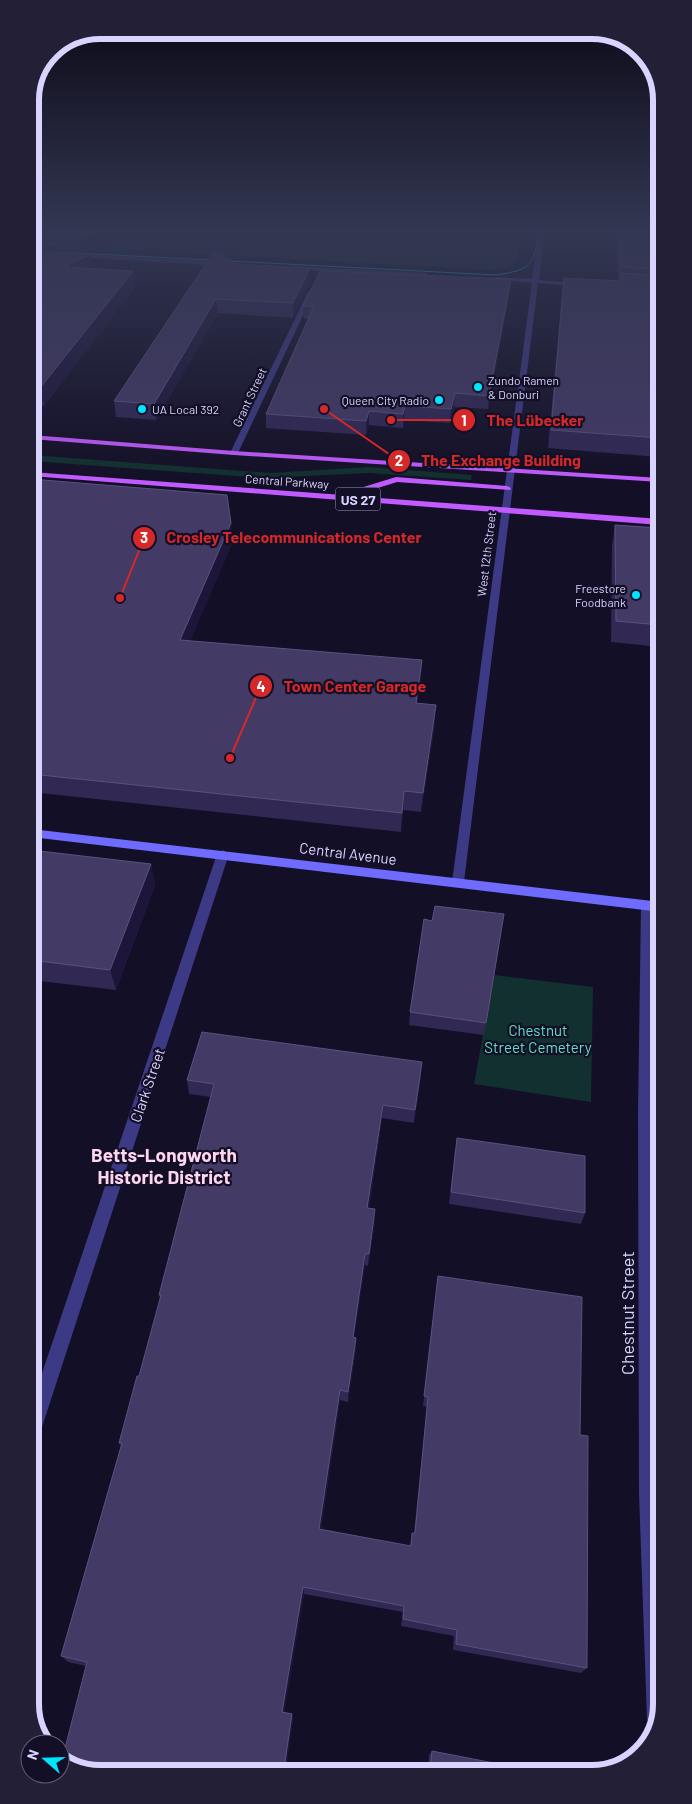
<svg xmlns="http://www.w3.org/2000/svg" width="692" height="1804" font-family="Barlow,sans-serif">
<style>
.green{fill:#12302f}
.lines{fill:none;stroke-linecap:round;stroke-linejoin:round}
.stream{fill:#0c2248;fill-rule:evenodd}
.minor{fill:#3d3a85;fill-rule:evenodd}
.tertiary{fill:#3d3a85;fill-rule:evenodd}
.secondary{fill:#6f6bff;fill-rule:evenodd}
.primary{fill:#c25bff;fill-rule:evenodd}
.tram{stroke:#00e5ff;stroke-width:1}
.wall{fill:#312854}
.shaded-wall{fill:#1d163a}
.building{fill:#433a66;stroke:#5a527e}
.poi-dot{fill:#00e5ff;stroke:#130f26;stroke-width:2}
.labels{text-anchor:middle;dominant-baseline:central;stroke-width:4.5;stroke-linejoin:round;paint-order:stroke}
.far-poi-label{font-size:12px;fill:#d9d4ff;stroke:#130f26;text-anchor:start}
.far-street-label{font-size:12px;fill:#d9d4ff;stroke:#130f26}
.shield{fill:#130f26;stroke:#9e99be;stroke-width:1}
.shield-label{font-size:14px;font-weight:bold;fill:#d9d4ff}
.street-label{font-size:15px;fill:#d9d4ff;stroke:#130f26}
.park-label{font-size:15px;fill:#5fe0c0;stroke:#130f26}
.near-street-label{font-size:18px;fill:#d9d4ff;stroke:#130f26}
.near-neighbourhood-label{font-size:19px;font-weight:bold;fill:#ffd6f0;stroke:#130f26}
.rim{fill:none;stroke:#d9d4ff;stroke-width:6}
.leader{fill:none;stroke:#d62828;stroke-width:2}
.callout-dot{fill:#d62828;stroke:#130f26;stroke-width:2}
.mark-label{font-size:15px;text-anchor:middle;font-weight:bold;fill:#fff}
.callout-label{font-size:16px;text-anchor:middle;font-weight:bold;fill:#d62828;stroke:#130f26;stroke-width:4.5;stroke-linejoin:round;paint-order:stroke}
</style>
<rect width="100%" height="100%" fill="#130f26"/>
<g class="green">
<path d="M 125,229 L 522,229 L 516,262 L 507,268 L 493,270 L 108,249 Z"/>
<path d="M 31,455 L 270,473 L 369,467 L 472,475 L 471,480 L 369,473 L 264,478 L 31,461 Z"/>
<path d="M 494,975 L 593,987 L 591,1102 L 474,1084 Z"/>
</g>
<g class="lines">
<path class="stream" d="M 252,239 L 256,243 L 250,249 L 246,249 L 249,241 Z"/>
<g class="minor">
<path d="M 311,290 L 314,292 L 238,453 L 231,455 L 230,453 L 308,292 Z"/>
<path d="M 223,850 L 229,854 L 41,1430 L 38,1436 L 32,1439 L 32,1403 L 217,854 Z"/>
<path d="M 647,901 L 653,906 L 652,1114 L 657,1493 L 662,1595 L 662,1704 L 654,1728 L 650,1726 L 647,1719 L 639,1493 L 638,1114 L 641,906 Z"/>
</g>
<g class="tertiary">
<path d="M 539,229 L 545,229 L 539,280 L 583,284 L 580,286 L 538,283 L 464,882 L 458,886 L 452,882 L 532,283 L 492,279 L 495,277 L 532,279 Z"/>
<path d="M 76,254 L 223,262 L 226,264 L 223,266 L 74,257 Z"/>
<path d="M 293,266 L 425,273 L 428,275 L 425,277 L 291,269 Z"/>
<path d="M 635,286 L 660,286 L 660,290 L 637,289 Z"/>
</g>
<path class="secondary" d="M 31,829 L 661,902 L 661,912 L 31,837 Z"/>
<g class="primary">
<path d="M 31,435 L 234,451 L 660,478 L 660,482 L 234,455 L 31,439 Z"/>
<path d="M 31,472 L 343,495 L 344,493 L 396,477 L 507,486 L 511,488 L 510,490 L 397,482 L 352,496 L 660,519 L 660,525 L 31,476 Z"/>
</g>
<path class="tram" d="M 76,253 L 496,275 C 532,270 535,264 539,229"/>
</g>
<g class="wall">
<path d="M 30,229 L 165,229 L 82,252 L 57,251 L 57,252 L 91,254 L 93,268 L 133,271 L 135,287 L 44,406 L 31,405 Z"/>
<path d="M 616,229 L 660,229 L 660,279 L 653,279 L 655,325 L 660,325 L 660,448 L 658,457 L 548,448 L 562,295 L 564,278 L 618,281 Z"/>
<path d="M 237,264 L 310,268 L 310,282 L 293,318 L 218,313 L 156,420 L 116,417 L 114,401 Z"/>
<path d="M 510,291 L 488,409 L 454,407 L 450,423 L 404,420 L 403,428 L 369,425 L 366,435 L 266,428 L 266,414 L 308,319 L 304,319 L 303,306 Z"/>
<path d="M 31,479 L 233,541 L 190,641 L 422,660 L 421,678 L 417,703 L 435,724 L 421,812 L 403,810 L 401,832 L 31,792 Z"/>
<path d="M 615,525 L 660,528 L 660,647 L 611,642 L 612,545 Z"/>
<path d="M 659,767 L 661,767 L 661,816 L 655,816 L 654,784 Z"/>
<path d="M 31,850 L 151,864 L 155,885 L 116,990 L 31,980 Z"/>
<path d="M 504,914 L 484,1035 L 409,1025 L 410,1012 L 432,921 Z"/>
<path d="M 421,1075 L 414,1123 L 382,1118 L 369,1209 L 375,1222 L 368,1266 L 365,1265 L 354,1337 L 356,1338 L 356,1348 L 348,1402 L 340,1400 L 321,1530 L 410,1546 L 412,1533 L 414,1533 L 427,1407 L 423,1406 L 438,1276 L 580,1435 L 587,1668 L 581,1673 L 453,1650 L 454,1636 L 401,1626 L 403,1612 L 304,1594 L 284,1713 L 293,1718 L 287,1762 L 95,1774 L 86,1666 L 68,1662 L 61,1656 L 121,1446 L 119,1443 L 139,1376 L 160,1299 L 159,1295 L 211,1097 L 189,1094 L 187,1080 Z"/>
<path d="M 455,1150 L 585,1213 L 581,1224 L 449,1204 Z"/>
<path d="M 432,1751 L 540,1772 L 428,1772 L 429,1755 Z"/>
</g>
<g class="shaded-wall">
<path d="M 106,229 L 165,229 L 82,252 L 79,236 Z"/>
<path d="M 56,243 L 58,258 L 30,266 L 30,249 Z"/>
<path d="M 91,254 L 93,270 L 65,267 Z"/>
<path d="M 310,268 L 310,282 L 293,318 L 293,303 Z"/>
<path d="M 133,271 L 135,287 L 44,406 L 40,388 Z"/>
<path d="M 511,279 L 510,291 L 488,409 L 489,396 Z"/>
<path d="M 216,299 L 218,313 L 156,420 L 154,404 Z"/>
<path d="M 455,393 L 454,407 L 450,423 L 451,409 Z"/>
<path d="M 405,406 L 404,420 L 403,428 L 403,414 Z"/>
<path d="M 369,411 L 369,425 L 366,435 L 366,421 Z"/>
<path d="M 231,523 L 233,541 L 183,658 L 180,640 Z"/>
<path d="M 422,660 L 421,678 L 414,721 L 416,703 Z"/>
<path d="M 436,705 L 435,724 L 421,812 L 423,793 Z"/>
<path d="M 404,791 L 403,810 L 401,832 L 402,813 Z"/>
<path d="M 151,864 L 155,885 L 116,990 L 110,970 Z"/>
<path d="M 422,1062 L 421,1075 L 414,1123 L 415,1110 Z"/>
<path d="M 383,1105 L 382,1118 L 367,1221 L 367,1208 Z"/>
<path d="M 32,1172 L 37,1184 L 32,1199 Z"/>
<path d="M 375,1209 L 375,1222 L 368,1266 L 369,1254 Z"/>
<path d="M 365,1254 L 365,1265 L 353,1348 L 353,1337 Z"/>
<path d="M 356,1338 L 356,1348 L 348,1402 L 348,1392 Z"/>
<path d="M 340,1390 L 340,1400 L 320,1537 L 319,1529 Z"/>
<path d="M 303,1587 L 304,1594 L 284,1716 L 282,1712 Z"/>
<path d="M 292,1714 L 293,1718 L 287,1765 L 285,1762 Z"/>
</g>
<g class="building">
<path d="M 30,229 L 106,229 L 79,236 L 30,234 Z"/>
<path d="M 619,229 L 660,229 L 660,264 L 652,264 L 652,269 L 620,267 Z"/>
<path d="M 30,241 L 56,243 L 30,249 Z"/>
<path d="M 30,251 L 91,254 L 65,267 L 133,271 L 40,388 L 31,387 Z"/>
<path d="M 213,253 L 220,254 L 237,264 L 310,268 L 293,303 L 216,299 L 154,404 L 114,401 Z"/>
<path d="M 320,271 L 511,279 L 489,396 L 455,393 L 451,409 L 405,406 L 403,414 L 369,411 L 366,421 L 266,414 L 314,306 L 303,306 Z"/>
<path d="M 621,273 L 653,275 L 655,325 L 660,325 L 660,370 L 658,369 L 660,398 L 660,438 L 551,430 L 564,278 L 621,281 Z"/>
<path d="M 31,479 L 227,495 L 231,523 L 180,640 L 422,660 L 416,703 L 436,705 L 423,793 L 404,791 L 402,813 L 31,774 Z"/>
<path d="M 615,525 L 660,528 L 660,625 L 616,621 Z"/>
<path d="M 659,767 L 661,767 L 661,799 L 660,799 Z"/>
<path d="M 31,850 L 151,864 L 110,970 L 31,960 Z"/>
<path d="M 435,906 L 504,914 L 486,1023 L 410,1012 L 424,919 L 432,921 Z"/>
<path d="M 202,1032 L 422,1062 L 415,1110 L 383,1105 L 367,1208 L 375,1209 L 369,1254 L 365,1254 L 353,1337 L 356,1338 L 348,1392 L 340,1390 L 319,1529 L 411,1546 L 412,1533 L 415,1533 L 428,1397 L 424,1396 L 438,1276 L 582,1297 L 580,1435 L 588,1436 L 587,1668 L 456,1644 L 457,1630 L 403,1619 L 404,1606 L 303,1587 L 282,1712 L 292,1714 L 285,1762 L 336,1771 L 336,1773 L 95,1774 L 62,1760 L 87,1662 L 61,1656 L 122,1443 L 119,1443 L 137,1376 L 139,1376 L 161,1295 L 159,1295 L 214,1084 L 187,1080 Z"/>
<path d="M 457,1138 L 585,1156 L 585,1213 L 451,1192 Z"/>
<path d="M 432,1751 L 540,1772 L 430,1772 Z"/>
</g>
<linearGradient id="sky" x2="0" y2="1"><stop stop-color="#0a0815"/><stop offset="0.48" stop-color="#333752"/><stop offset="1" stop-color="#333752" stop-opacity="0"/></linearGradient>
<rect width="692" height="482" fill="url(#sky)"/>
<g class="poi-dot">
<circle cx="478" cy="387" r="5"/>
<circle cx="439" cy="400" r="5"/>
<circle cx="142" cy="409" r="5"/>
<circle cx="636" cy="595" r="5"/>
</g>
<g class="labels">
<g class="far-poi-label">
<text x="488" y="380">Zundo Ramen<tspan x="488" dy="14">&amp; Donburi</tspan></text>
<text x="429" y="400" text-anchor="end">Queen City Radio</text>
<text x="152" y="409">UA Local 392</text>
<text x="626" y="588" text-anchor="end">Freestore<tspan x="626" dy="14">Foodbank</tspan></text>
</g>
<g class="far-street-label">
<text transform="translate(249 397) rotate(-65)">Grant Street</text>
<text transform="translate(287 481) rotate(4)">Central Parkway</text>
<text transform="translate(486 554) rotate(-83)">West 12th Street</text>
</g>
<rect class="shield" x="335.5" y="487.5" width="45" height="23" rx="4"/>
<g class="shield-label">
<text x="358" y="499">US 27</text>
</g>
<g class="street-label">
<text transform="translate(348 853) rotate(7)">Central Avenue</text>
<text transform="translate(147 1085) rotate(-71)">Clark Street</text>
</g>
<g class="park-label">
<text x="538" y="1030">Chestnut<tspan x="538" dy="17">Street Cemetery</tspan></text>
</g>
<g class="near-street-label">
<text transform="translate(627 1313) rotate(-90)">Chestnut Street</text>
</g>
<g class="near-neighbourhood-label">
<text x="164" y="1154">Betts-Longworth<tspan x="164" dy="22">Historic District</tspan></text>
</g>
</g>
<path d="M0 0H692V1804H0ZM100 39H592A61 61 0 0 1 653 100V1704A61 61 0 0 1 592 1765H100A61 61 0 0 1 39 1704V100A61 61 0 0 1 100 39Z" fill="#231f37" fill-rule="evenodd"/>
<path class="rim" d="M100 39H592A61 61 0 0 1 653 100V1704A61 61 0 0 1 592 1765H100A61 61 0 0 1 39 1704V100A61 61 0 0 1 100 39Z"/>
<path class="leader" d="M391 420L464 420M324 409L399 461M120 598L144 538M230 758L261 686"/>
<g class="callout-dot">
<circle cx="391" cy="420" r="5"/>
<circle cx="324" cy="409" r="5"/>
<circle cx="120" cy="598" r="5"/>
<circle cx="230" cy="758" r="5"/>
<circle cx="464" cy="420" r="12"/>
<circle cx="399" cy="461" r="12"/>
<circle cx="144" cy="538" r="12"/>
<circle cx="261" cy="686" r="12"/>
</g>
<g class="mark-label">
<text x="464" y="426">1</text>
<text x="399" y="466">2</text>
<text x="144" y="543">3</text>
<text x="261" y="692">4</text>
</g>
<g class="callout-label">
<text x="535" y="426">The Lübecker</text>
<text x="501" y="466">The Exchange Building</text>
<text x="294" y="543">Crosley Telecommunications Center</text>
<text x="355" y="692">Town Center Garage</text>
</g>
<g transform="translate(45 1759) rotate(290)"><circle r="24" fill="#130f26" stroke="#625e7d"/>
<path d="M0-4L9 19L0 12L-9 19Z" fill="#00e5ff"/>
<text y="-8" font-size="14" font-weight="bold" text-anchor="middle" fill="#d9d4ff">N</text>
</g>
</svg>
